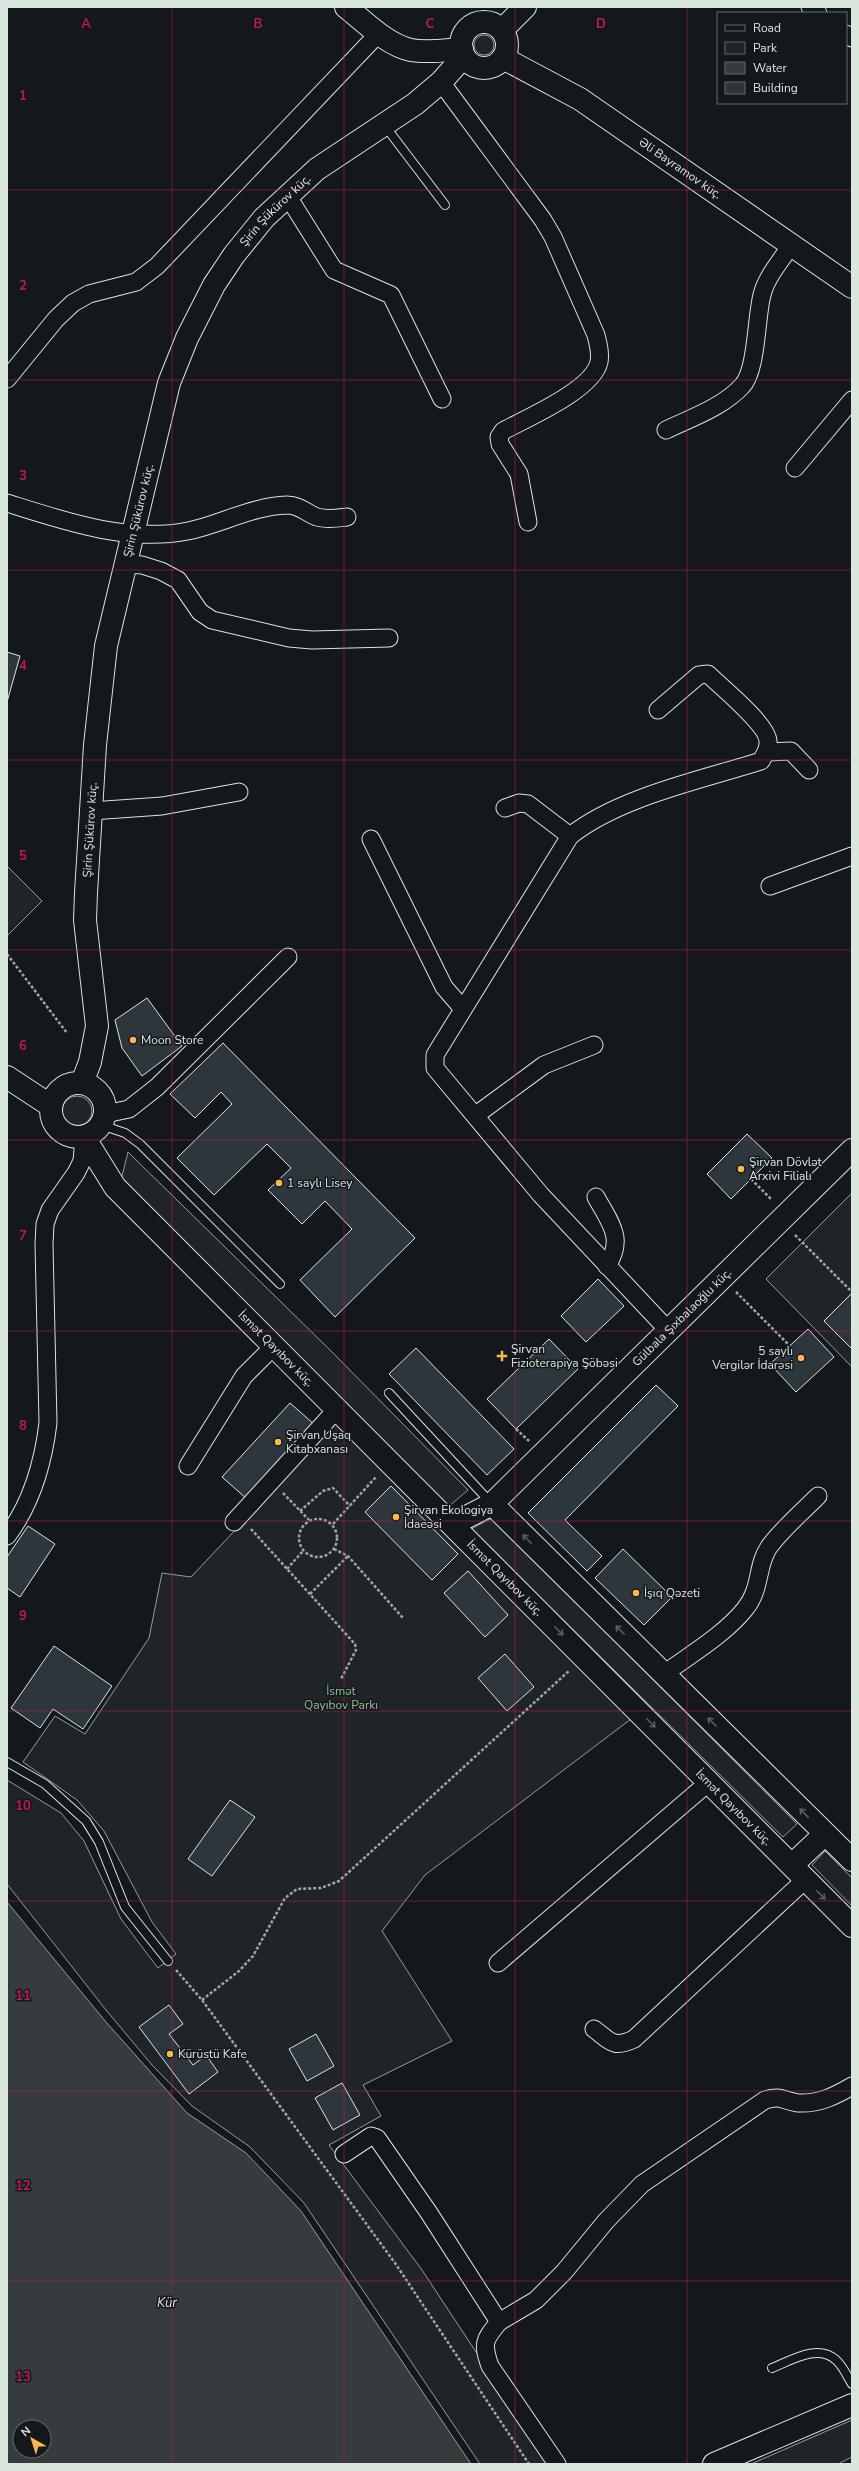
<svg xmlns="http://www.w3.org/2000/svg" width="859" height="2471" font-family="'Nunito Sans',sans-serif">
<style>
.green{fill:#202428;stroke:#939e99}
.water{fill:#363b3e;stroke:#939e99;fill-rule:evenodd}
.building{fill:#2c363c;stroke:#d8e6dc}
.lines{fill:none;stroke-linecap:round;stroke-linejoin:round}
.lane-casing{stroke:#d8e6dc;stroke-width:10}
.street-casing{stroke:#d8e6dc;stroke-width:19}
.secondary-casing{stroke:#d8e6dc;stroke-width:24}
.path{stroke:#9da8a2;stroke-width:2.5;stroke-dasharray:3 2;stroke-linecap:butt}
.lane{stroke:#14181c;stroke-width:8}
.street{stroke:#14181c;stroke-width:17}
.secondary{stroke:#14181c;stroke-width:22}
.oneway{stroke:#59605f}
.grid{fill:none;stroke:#c2185b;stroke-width:1;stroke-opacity:0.55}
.poi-dot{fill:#ffb74d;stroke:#14181c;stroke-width:1.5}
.labels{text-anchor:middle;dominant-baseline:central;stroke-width:3;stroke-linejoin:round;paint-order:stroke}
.street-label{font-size:12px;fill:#d8e6dc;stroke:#14181c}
.poi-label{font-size:12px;fill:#d8e6dc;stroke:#14181c;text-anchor:start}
.park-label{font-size:12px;fill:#8ac095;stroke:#14181c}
.water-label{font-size:13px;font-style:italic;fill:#d8e6dc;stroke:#14181c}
.grid-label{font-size:13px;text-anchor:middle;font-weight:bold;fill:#c2185b;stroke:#14181c;stroke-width:3;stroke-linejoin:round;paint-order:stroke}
</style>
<rect width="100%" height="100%" fill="#14181c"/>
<g class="green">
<circle cx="484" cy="45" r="10"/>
<path d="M 7,866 L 42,901 L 7,936 Z"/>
<circle cx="77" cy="1111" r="15"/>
<path d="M 128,1152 L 333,1353 L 468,1490 L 448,1507 L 121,1180 Z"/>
<path d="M 852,1193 L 852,1367 L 766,1279 Z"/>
<path d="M 338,1421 L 631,1719 L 425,1875 L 382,1931 L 452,2041 L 363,2085 L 381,2116 L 329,2145 L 422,2270 L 550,2464 L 480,2464 L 304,2203 L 250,2147 L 192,2106 L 152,2065 L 106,2010 L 7,1884 L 7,1780 L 61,1813 L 84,1841 L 121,1919 L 158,1968 L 176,1954 L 152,1922 L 104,1831 L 77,1800 L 23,1762 L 55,1716 L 85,1734 L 149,1638 L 162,1573 L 191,1577 Z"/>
<path d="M 492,1518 L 797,1824 L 783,1837 L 471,1529 Z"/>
<path d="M 825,1851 L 852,1878 L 852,1906 L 812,1865 Z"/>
<path d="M 852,2420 L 852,2457 L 838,2464 L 751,2464 Z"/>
</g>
<path class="water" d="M 7,1902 L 106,2022 L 187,2113 L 246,2153 L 301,2211 L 471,2464 L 7,2464 ZM 20,2427 L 44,2427 L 44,2451 L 20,2451 Z"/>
<g class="building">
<path d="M 7,652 L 20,656 L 7,702 Z"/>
<path d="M 147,998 L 182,1046 L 142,1076 L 122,1048 L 115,1020 Z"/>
<path d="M 223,1043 L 415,1238 L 335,1317 L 300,1280 L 352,1229 L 325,1201 L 302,1224 L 268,1190 L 291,1168 L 267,1144 L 214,1195 L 177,1158 L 232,1104 L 221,1092 L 195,1118 L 170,1094 Z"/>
<path d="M 747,1134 L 772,1158 L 731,1199 L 707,1174 Z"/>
<path d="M 598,1279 L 624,1306 L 586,1342 L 561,1316 Z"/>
<path d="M 852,1293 L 852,1349 L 824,1321 Z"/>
<path d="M 808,1329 L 834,1357 L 796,1392 L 770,1364 Z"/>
<path d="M 549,1339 L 578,1369 L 516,1429 L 487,1399 Z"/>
<path d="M 416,1348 L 514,1449 L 487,1475 L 389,1374 Z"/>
<path d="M 656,1385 L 678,1406 L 565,1520 L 602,1556 L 587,1571 L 528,1513 Z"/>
<path d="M 290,1403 L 315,1425 L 247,1499 L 222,1477 Z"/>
<path d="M 391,1486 L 458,1554 L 432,1580 L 365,1512 Z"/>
<path d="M 28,1526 L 55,1544 L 20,1597 L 7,1588 L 7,1557 Z"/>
<path d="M 623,1549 L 672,1597 L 644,1625 L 595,1578 Z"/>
<path d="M 468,1571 L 508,1615 L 485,1637 L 444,1593 Z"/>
<path d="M 54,1646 L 112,1686 L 83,1729 L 53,1709 L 40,1728 L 11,1708 Z"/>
<path d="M 505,1654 L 534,1687 L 507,1711 L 478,1678 Z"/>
<path d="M 230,1800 L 255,1817 L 212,1876 L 188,1859 Z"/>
<path d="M 169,2005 L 183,2024 L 169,2034 L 193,2065 L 206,2055 L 218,2072 L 189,2094 L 139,2027 Z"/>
<path d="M 316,2034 L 334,2066 L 307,2081 L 289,2049 Z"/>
<path d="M 342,2083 L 360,2115 L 333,2130 L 315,2098 Z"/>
</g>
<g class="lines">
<g class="lane-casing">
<g id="lane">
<path d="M 385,126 L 445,205"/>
<path d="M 101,1125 L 125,1133 L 140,1144 L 280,1284"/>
<path d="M 389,1393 L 491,1503"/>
<path d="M 7,1762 L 45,1784 L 86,1821 L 99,1842 L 125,1907 L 168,1961"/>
<path d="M 772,2368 C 790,2361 818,2343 836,2360 C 843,2366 847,2376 852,2384"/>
</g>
</g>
<g class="street-casing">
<g id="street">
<path d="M 810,7 L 818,13"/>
<path d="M 846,34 L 852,38"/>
<path d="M 441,82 L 543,220 L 553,237 L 596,335 C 598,344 601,352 599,362 C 593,390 527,418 503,431 L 499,437 L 500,444 L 519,474 L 528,522"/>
<path d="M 287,195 L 334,270 L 391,295 L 442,399"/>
<path d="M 7,379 L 56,319 L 73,303 L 89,294 L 136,282 L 157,266 L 379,33"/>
<path d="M 666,430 C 691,418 723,407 742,386 C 757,371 756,317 762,295 C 766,277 781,261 791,245"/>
<path d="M 795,468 L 852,400"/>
<path d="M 7,503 C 64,521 127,543 188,531 C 221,524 253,506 287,505 C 300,505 306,513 317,517 C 327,520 338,518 347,517"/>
<path d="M 125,564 L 142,565 L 161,571 L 178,580 L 200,612 L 212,620 L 289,638 L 312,640 L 389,638"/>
<path d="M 658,710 L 699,675 L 708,674 C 721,687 767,724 768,741 C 769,749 765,754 761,761 C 701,780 619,797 570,836 L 435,1055 L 435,1068 L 541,1195 L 668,1330"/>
<path d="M 767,752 L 791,751 L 809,770"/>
<path d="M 505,808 L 519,803 L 528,804 L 570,836"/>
<path d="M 91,811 L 162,806 L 239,792"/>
<path d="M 371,839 L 444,987 L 463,1009"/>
<path d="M 770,886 L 852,856"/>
<path d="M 105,1114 L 129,1109 L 157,1087 L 288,957"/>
<path d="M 476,1115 L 544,1065 L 594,1045"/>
<path d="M 596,1197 C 610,1223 625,1238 607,1266"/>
<path d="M 188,1466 L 244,1376 L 274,1346"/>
<path d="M 234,1522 L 337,1409"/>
<path d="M 7,1536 C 32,1503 43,1464 48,1423 L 44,1244 L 45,1224 L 50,1210 L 76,1173 L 82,1161 L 84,1137"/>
<path d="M 664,1674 C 691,1654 724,1635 745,1609 C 762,1588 756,1566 769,1547 C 782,1529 802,1512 818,1496"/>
<path d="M 498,1963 L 709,1782"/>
<path d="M 594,2029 C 610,2041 613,2049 634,2039 L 806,1879"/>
<path d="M 344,2154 L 371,2136 L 377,2138 L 429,2213 L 499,2322 C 484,2340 482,2343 490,2366 L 557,2464"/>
<path d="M 499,2322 L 536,2300 L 564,2272 L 606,2221 L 642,2184 L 765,2100 C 782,2095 783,2101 798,2103 C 819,2104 835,2096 852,2086"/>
</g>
</g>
<g class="secondary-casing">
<g id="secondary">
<path d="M 346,7 C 365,22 387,45 411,50 C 427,53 446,50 462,49"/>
<circle cx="484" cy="45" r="23"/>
<path d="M 502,30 L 525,7"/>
<path id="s1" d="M 503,58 L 580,99 L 852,287"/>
<path d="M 7,1077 L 51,1106"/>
<path id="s2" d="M 82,1083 L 90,1062 L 97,1026 L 85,920 L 86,893 L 95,745 L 106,646 L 169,383 L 187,338 L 214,285 L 234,255 L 264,218 L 317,169 L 415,104 L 441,82 L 464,56"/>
<circle cx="78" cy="1110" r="27"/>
<path id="s3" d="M 84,1137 L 115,1187 L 852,1926"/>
<path d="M 492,1504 L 852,1860"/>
<path id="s4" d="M 453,1524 L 492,1504 L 852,1150"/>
<path d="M 792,1865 L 825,1834"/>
<path d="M 714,2464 L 852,2405"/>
</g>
</g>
<g class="path">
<path d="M 7,954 L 67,1033"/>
<path d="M 751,1179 L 772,1200"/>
<path d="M 795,1235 L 852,1292"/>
<path d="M 736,1292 L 790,1346"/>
<path d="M 516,1429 L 529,1441"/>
<path d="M 283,1493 L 309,1520"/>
<path d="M 300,1511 L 323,1491 L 333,1488 L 350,1506"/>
<circle cx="318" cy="1538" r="19"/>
<path d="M 333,1524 L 376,1477"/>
<path d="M 251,1529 L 355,1644 L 356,1650 L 341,1679"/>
<path d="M 334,1549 L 348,1556 L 403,1618"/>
<path d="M 287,1569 L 303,1551"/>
<path d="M 310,1594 L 348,1556"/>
<path d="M 176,1970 L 202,2000 L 395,2263 L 529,2464"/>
<path d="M 202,2000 L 239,1971 L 253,1956 L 285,1898 L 297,1889 L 321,1888 L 339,1881 L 570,1670"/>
</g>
<use href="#lane" class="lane"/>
<use href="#street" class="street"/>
<use href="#secondary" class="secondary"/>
</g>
<defs><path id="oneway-shaft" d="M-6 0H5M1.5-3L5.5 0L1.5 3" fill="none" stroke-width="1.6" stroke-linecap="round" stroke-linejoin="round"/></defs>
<g class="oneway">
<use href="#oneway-shaft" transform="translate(527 1539) rotate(-135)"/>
<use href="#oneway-shaft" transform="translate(620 1630) rotate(-135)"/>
<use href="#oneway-shaft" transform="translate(559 1631) rotate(45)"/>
<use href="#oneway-shaft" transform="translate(712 1722) rotate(-135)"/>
<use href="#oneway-shaft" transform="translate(651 1723) rotate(45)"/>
<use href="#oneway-shaft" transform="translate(804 1813) rotate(-135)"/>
<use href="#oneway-shaft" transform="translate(821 1895) rotate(45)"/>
</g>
<path class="grid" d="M 172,7 L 172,2464M 344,7 L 344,2464M 515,7 L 515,2464M 687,7 L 687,2464M 7,190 L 852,190M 7,380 L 852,380M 7,570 L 852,570M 7,760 L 852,760M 7,950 L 852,950M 7,1140 L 852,1140M 7,1331 L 852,1331M 7,1521 L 852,1521M 7,1711 L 852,1711M 7,1901 L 852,1901M 7,2091 L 852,2091M 7,2281 L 852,2281"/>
<g class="poi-dot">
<circle cx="133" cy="1040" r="4"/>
<circle cx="741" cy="1169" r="4"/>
<circle cx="279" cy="1183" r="4"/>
<path d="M500 1350h4v4h4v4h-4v4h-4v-4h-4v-4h4z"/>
<circle cx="801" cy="1358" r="4"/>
<circle cx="278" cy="1442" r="4"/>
<circle cx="396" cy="1517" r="4"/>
<circle cx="636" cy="1593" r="4"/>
<circle cx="170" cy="2054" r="4"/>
</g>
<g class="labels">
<g class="street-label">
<text stroke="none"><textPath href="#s1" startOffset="209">Əli Bayramov küç.</textPath></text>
<text stroke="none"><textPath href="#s2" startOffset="916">Şirin Şükürov küç.</textPath></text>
<text stroke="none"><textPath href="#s2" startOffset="580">Şirin Şükürov küç.</textPath></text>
<text stroke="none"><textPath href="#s2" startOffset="256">Şirin Şükürov küç.</textPath></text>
<text stroke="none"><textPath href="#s4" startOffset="310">Gülbala Şıxbalaoğlu küç.</textPath></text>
<text stroke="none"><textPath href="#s3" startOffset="287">İsmət Qayıbov küç.</textPath></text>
<text stroke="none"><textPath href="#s3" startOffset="611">İsmət Qayıbov küç.</textPath></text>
<text stroke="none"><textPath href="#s3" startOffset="935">İsmət Qayıbov küç.</textPath></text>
</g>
<g class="poi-label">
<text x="141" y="1040">Moon Store</text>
<text x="749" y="1162">Şirvan Dövlət<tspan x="749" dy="14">Arxivi Filialı</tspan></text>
<text x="287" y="1183">1 saylı Lisey</text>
<text x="511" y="1349">Şirvan<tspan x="511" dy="14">Fizioterapiya Şöbəsi</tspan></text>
<text x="793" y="1351" text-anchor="end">5 saylı<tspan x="793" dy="14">Vergilər İdarəsi</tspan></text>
<text x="286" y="1435">Şirvan Uşaq<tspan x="286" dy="14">Kitabxanası</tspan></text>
<text x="404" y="1510">Şirvan Ekologiya<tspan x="404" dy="14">İdaeəsi</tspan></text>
<text x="644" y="1593">İşıq Qəzeti</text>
<text x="178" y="2054">Kürüstü Kafe</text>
</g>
<g class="park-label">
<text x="341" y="1691">İsmət<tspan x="341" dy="14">Qayıbov Parkı</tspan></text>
</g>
<g class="water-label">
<text x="167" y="2303">Kür</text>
</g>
</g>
<g class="grid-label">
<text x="86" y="28">A</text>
<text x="258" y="28">B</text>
<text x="430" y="28">C</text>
<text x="601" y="28">D</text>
<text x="23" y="100">1</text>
<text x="23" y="290">2</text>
<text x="23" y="480">3</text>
<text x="23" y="670">4</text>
<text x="23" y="860">5</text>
<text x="23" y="1050">6</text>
<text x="23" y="1240">7</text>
<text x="23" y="1430">8</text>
<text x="23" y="1620">9</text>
<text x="23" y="1810">10</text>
<text x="23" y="2000">11</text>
<text x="23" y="2190">12</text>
<text x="23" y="2381">13</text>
</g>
<rect width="859" height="2471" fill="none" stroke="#d8e6dc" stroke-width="16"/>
<rect x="717" y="12" width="130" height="92" fill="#14181c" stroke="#626a69"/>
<rect x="725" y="25" width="20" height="6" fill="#14181c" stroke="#626a69"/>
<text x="753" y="32" font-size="12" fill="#d8e6dc">Road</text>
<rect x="725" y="42" width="20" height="12" fill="#202428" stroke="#626a69"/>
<text x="753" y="52" font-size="12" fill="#d8e6dc">Park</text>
<rect x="725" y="62" width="20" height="12" fill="#363b3e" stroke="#626a69"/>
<text x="753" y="72" font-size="12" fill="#d8e6dc">Water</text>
<rect x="725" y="82" width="20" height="12" fill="#2c363c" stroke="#626a69"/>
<text x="753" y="92" font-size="12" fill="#d8e6dc">Building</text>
<g transform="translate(32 2439) rotate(321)"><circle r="19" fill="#14181c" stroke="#626a69"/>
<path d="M0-3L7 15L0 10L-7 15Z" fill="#ffb74d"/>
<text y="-6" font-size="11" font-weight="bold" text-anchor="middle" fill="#d8e6dc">N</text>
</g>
</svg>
